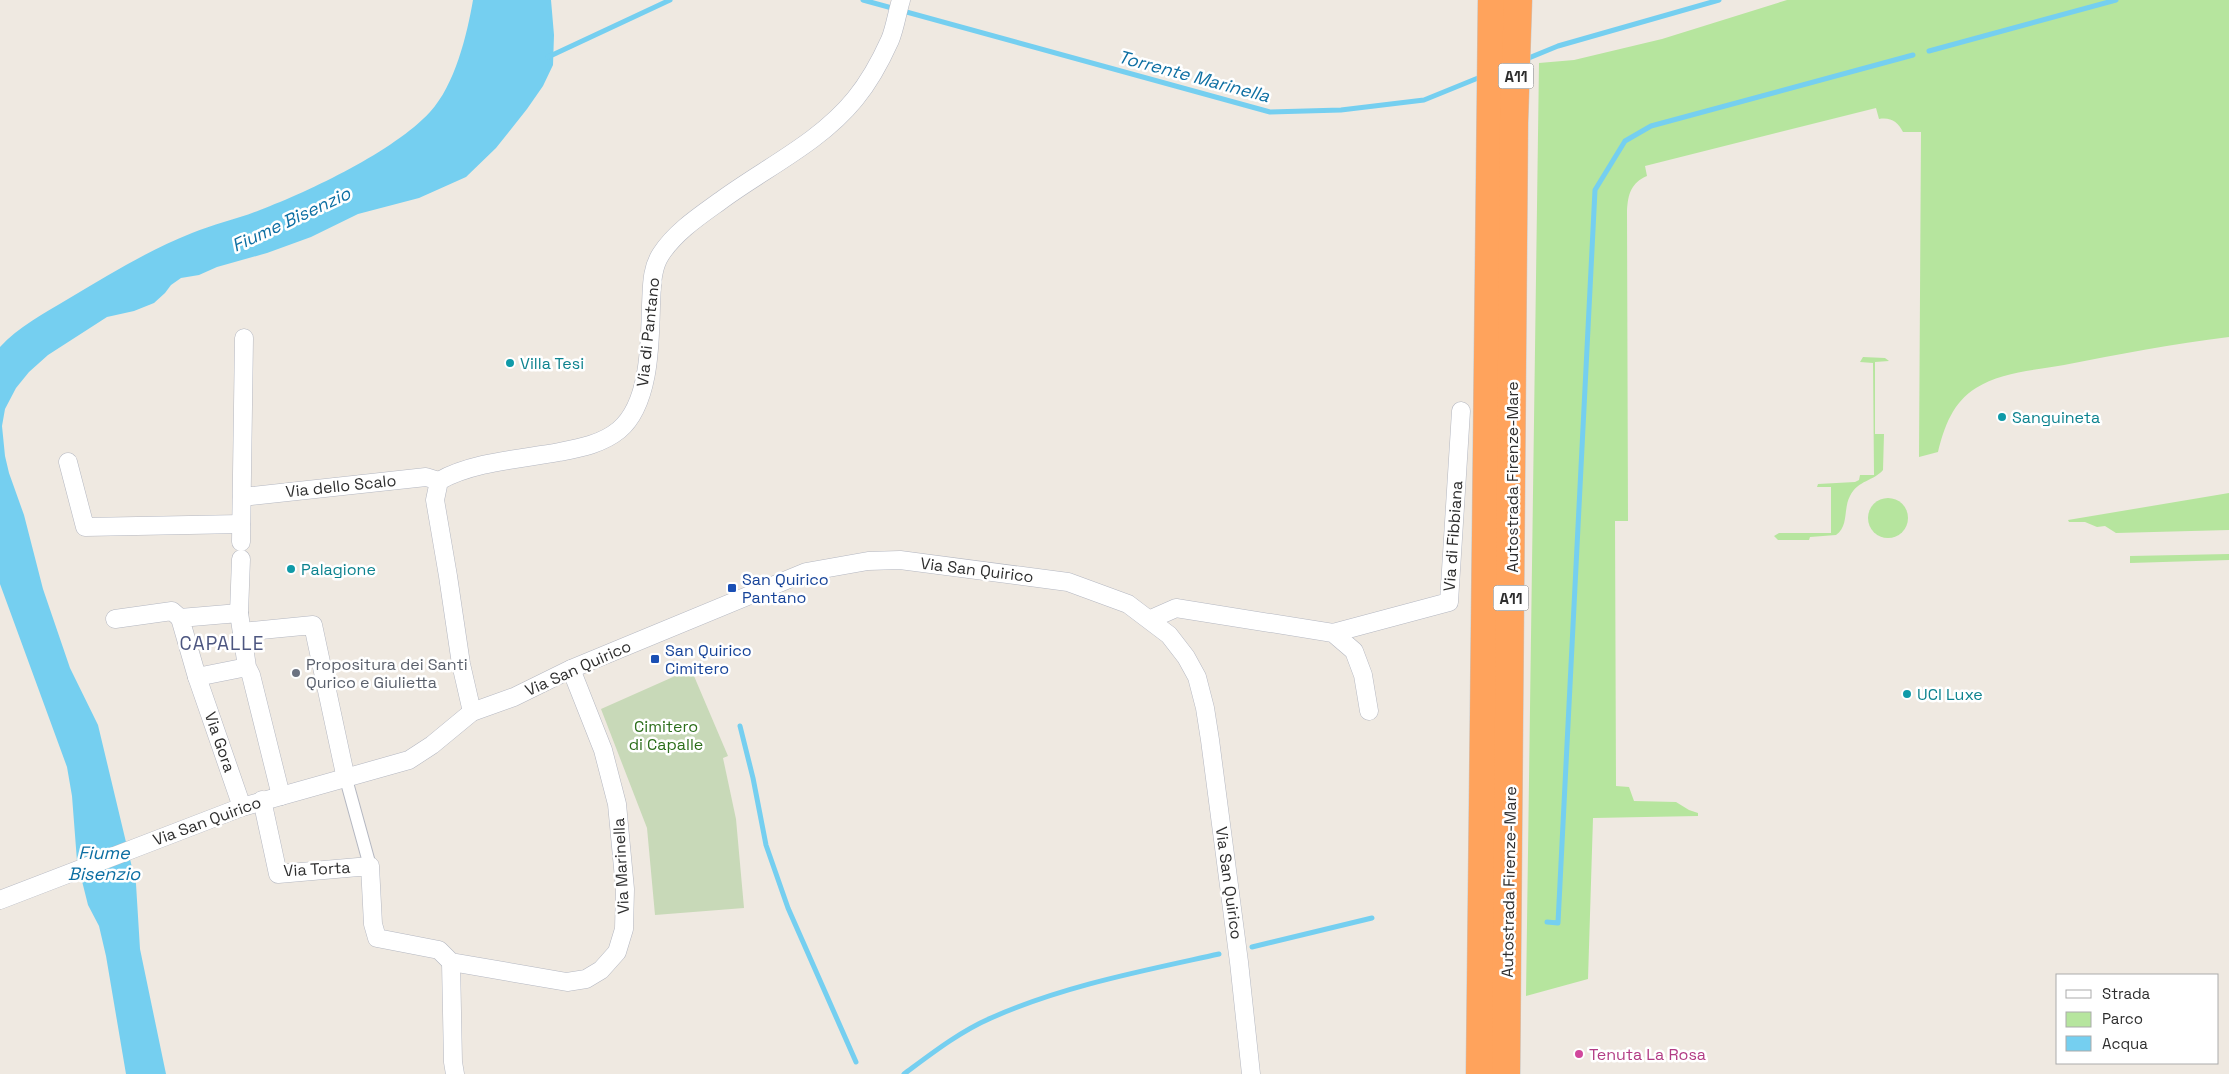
<svg xmlns="http://www.w3.org/2000/svg" width="2229" height="1074" font-family="'Space Grotesk',sans-serif">
<style>
.green{fill:#b6e59e}
.cemetery{fill:#c8d9b8}
.water{fill:#75cff0}
.lines{fill:none;stroke-linecap:round;stroke-linejoin:round}
.stream{stroke:#75cff0;stroke-width:5}
.pedestrian-casing{stroke:#b4b7c1;stroke-width:14}
.minor-casing{stroke:#b4b7c1;stroke-width:19}
.motorway-casing{stroke:#c9c9c9;stroke-width:29}
.pedestrian{stroke:#fff;stroke-width:12}
.minor{stroke:#fff;stroke-width:18}
.motorway{stroke:#ffa35c;stroke-width:28}
.culture-dot{fill:#0f9aa8;stroke:#fff;stroke-width:2}
.transit-dot{fill:#1a4fb4;stroke:#fff;stroke-width:2}
.worship-dot{fill:#6b7280;stroke:#fff;stroke-width:2}
.hotel-dot{fill:#d1479c;stroke:#fff;stroke-width:2}
.labels{text-anchor:middle;dominant-baseline:central;stroke-width:5;stroke-linejoin:round;paint-order:stroke}
.shield{fill:#fff;stroke:#6d6d6d;stroke-width:1}
.shield-label{font-size:15px;font-weight:bold;fill:#2e2e2e}
.street-label{font-size:16px;fill:#2e2e2e;stroke:#fff}
.culture-label{font-size:16px;fill:#0d838f;stroke:#fff;text-anchor:start}
.transit-label{font-size:16px;fill:#164399;stroke:#fff;text-anchor:start}
.worship-label{font-size:16px;fill:#5b616d;stroke:#fff;text-anchor:start}
.park-label{font-size:16px;fill:#2c6e1b;stroke:#fff}
.hotel-label{font-size:16px;fill:#b23c85;stroke:#fff;text-anchor:start}
.water-label{font-size:18px;font-style:italic;fill:#0d6fa3;stroke:#fff}
.quarter-label{font-size:19px;letter-spacing:1px;fill:#4d5680;stroke:#fff}
</style>
<rect width="100%" height="100%" fill="#efe9e1"/>
<g class="green">
<path d="M 1787,0 L 2229,0 L 2229,337 C 2173,344 2119,354 2064,365 C 2036,370 2000,372 1976,388 C 1953,402 1944,427 1938,452 L 1919,457 L 1921,132 L 1903,132 C 1898,122 1891,117 1879,119 L 1876,108 L 1645,166 L 1647,176 C 1631,183 1628,194 1627,211 L 1628,521 L 1615,521 L 1616,786 L 1629,787 L 1634,801 L 1676,802 L 1689,810 L 1698,813 L 1698,816 L 1593,818 L 1588,979 L 1526,996 L 1539,63 L 1574,60 L 1662,39 Z"/>
<path d="M 1863,357 L 1885,358 L 1889,361 L 1875,362 L 1875,434 L 1884,434 L 1883,470 C 1874,481 1858,480 1850,496 C 1843,509 1849,526 1836,535 L 1810,537 L 1809,540 L 1778,540 L 1774,536 L 1779,533 L 1831,533 L 1831,487 L 1817,487 L 1818,484 L 1855,482 L 1859,480 L 1860,475 L 1874,475 L 1873,363 L 1860,362 Z"/>
<path d="M 2229,493 L 2229,530 L 2116,533 L 2105,526 L 2097,527 L 2085,522 L 2069,522 L 2068,520 Z"/>
<circle cx="1888" cy="518" r="20"/>
<path d="M 2229,554 L 2229,560 L 2130,563 L 2130,556 Z"/>
</g>
<path class="cemetery" d="M 691,669 L 728,756 L 723,758 L 736,819 L 744,908 L 655,915 L 647,828 L 601,709 Z"/>
<path class="water" d="M 473,0 L 551,0 L 554,35 L 553,65 L 543,86 L 527,109 L 496,148 L 466,177 L 419,198 L 358,214 L 311,237 L 267,253 L 217,267 L 199,275 L 181,278 L 171,285 L 165,293 L 154,303 L 134,311 L 107,317 L 48,355 L 29,372 L 16,388 L 5,409 L 2,426 L 5,456 L 9,473 L 24,515 L 43,589 L 70,668 L 98,725 L 136,884 L 140,949 L 166,1074 L 126,1074 L 106,956 L 99,926 L 88,905 L 77,861 L 72,796 L 67,767 L 0,584 L 0,347 C 18,327 45,313 68,299 C 108,275 149,250 192,233 C 214,224 238,219 260,210 C 310,191 394,151 430,112 C 455,85 467,35 473,0 Z"/>
<g class="lines">
<g class="stream">
<path d="M 863,0 L 1270,112 L 1341,110 L 1424,100 L 1483,76"/>
<path d="M 1929,51 L 2116,0"/>
<path d="M 548,57 L 670,0"/>
<path d="M 1524,60 L 1558,46 L 1719,0"/>
<path d="M 740,726 L 753,778 L 766,845 L 788,908 L 856,1062"/>
<path d="M 1547,922 L 1558,923 L 1595,190 L 1625,141 L 1651,126 L 1913,55"/>
<path d="M 1252,947 L 1372,918"/>
<path d="M 904,1074 C 931,1054 959,1032 991,1018 C 1063,986 1142,971 1219,954"/>
</g>
<g class="pedestrian-casing">
<path id="pedestrian" d="M 346,779 L 370,866"/>
</g>
<g class="minor-casing">
<g id="minor">
<path d="M 68,462 L 85,527 L 241,524"/>
<path d="M 242,497 L 426,477 L 439,481"/>
<path d="M 241,542 L 244,338"/>
<path d="M 239,613 L 241,559"/>
<path d="M 115,619 L 172,611 L 180,618"/>
<path d="M 1151,619 L 1176,608 L 1333,633 L 1354,651 L 1363,675 L 1369,711"/>
<path d="M 242,632 L 313,625 L 346,779"/>
<path d="M 1333,633 L 1449,602 L 1461,411"/>
<path d="M 247,667 L 197,677 L 180,618 L 239,613 L 247,667 L 251,675 L 281,796"/>
<path d="M 197,677 L 242,807"/>
<path d="M 472,712 L 461,664 L 448,576 L 435,500 L 439,481 C 472,462 521,459 559,452 C 580,448 602,444 619,430 C 650,404 650,343 651,305 C 652,288 651,269 661,254 C 676,231 701,215 723,199 C 767,167 820,142 855,99 C 869,82 881,60 890,40 C 895,28 897,13 901,0"/>
<path d="M 262,800 L 278,874 L 370,866 L 373,924 L 377,938 L 439,950 L 451,962 L 567,982 L 586,979 L 601,970 L 617,952 L 624,929 L 625,889 L 617,804 L 603,750 L 571,669"/>
<path d="M 0,900 L 242,807 L 409,760 L 432,745 L 472,712 L 514,697 L 571,669 L 772,586 L 806,572 L 868,561 L 900,560 L 1068,582 L 1128,604 L 1169,635 L 1186,657 L 1197,677 L 1205,708 L 1210,740 L 1239,962 L 1251,1074"/>
<path d="M 451,962 L 453,1062 L 455,1074"/>
</g>
</g>
<g class="motorway-casing">
<g id="motorway">
<path d="M 1480,1074 L 1492,0"/>
<path d="M 1506,1074 L 1514,122 L 1518,0"/>
</g>
</g>
<use href="#pedestrian" class="pedestrian"/>
<use href="#minor" class="minor"/>
<use href="#motorway" class="motorway"/>
</g>
<g class="culture-dot">
<circle cx="510" cy="363" r="5"/>
<circle cx="2002" cy="417" r="5"/>
<circle cx="291" cy="569" r="5"/>
<circle cx="1907" cy="694" r="5"/>
</g>
<g class="transit-dot">
<rect x="727" y="583" width="10" height="10" rx="2.5"/>
<rect x="650" y="654" width="10" height="10" rx="2.5"/>
</g>
<circle class="worship-dot" cx="296" cy="673" r="5"/>
<circle class="hotel-dot" cx="1579" cy="1054" r="5"/>
<g class="labels">
<g class="shield">
<rect x="1498.5" y="63.5" width="35" height="25" rx="4"/>
<rect x="1493.5" y="585.5" width="35" height="25" rx="4"/>
</g>
<g class="shield-label">
<text x="1516" y="76">A11</text>
<text x="1511" y="598">A11</text>
</g>
<g class="street-label">
<text transform="translate(648 332) rotate(-84)">Via di Pantano</text>
<text transform="translate(1512 477) rotate(-90)">Autostrada Firenze-Mare</text>
<text transform="translate(341 486) rotate(-6)">Via dello Scalo</text>
<text transform="translate(1453 536) rotate(-86)">Via di Fibbiana</text>
<text transform="translate(977 570) rotate(7)">Via San Quirico</text>
<text transform="translate(578 668) rotate(-24)">Via San Quirico</text>
<text transform="translate(220 742) rotate(71)">Via Gora</text>
<text transform="translate(207 821) rotate(-20)">Via San Quirico</text>
<text transform="translate(621 866) rotate(-93)">Via Marinella</text>
<text transform="translate(317 869) rotate(-3)">Via Torta</text>
<text transform="translate(1509 882) rotate(-89)">Autostrada Firenze-Mare</text>
<text transform="translate(1229 883) rotate(82)">Via San Quirico</text>
</g>
<g class="culture-label">
<text x="520" y="363">Villa Tesi</text>
<text x="2012" y="417">Sanguineta</text>
<text x="301" y="569">Palagione</text>
<text x="1917" y="694">UCI Luxe</text>
</g>
<g class="transit-label">
<text x="742" y="579">San Quirico<tspan x="742" dy="18">Pantano</tspan></text>
<text x="665" y="650">San Quirico<tspan x="665" dy="18">Cimitero</tspan></text>
</g>
<g class="worship-label">
<text x="306" y="664">Propositura dei Santi<tspan x="306" dy="18">Qurico e Giulietta</tspan></text>
</g>
<g class="park-label">
<text x="666" y="726">Cimitero<tspan x="666" dy="18">di Capalle</tspan></text>
</g>
<g class="hotel-label">
<text x="1589" y="1054">Tenuta La Rosa</text>
</g>
<g class="water-label">
<text transform="translate(1194 76) rotate(15)">Torrente Marinella</text>
<text transform="translate(291 219) rotate(-25)">Fiume Bisenzio</text>
<text x="104" y="852">Fiume<tspan x="104" dy="21">Bisenzio</tspan></text>
</g>
<g class="quarter-label">
<text x="222" y="643">CAPALLE</text>
</g>
</g>
<rect x="2056" y="974" width="162" height="90" fill="#ffffff" stroke="#ababab"/>
<rect x="2066" y="990" width="25" height="8" fill="#ffffff" stroke="#ababab"/>
<text x="2102" y="999" font-size="15" fill="#2e2e2e">Strada</text>
<rect x="2066" y="1012" width="25" height="15" fill="#b6e59e" stroke="#ababab"/>
<text x="2102" y="1024" font-size="15" fill="#2e2e2e">Parco</text>
<rect x="2066" y="1036" width="25" height="15" fill="#75cff0" stroke="#ababab"/>
<text x="2102" y="1049" font-size="15" fill="#2e2e2e">Acqua</text>
</svg>
